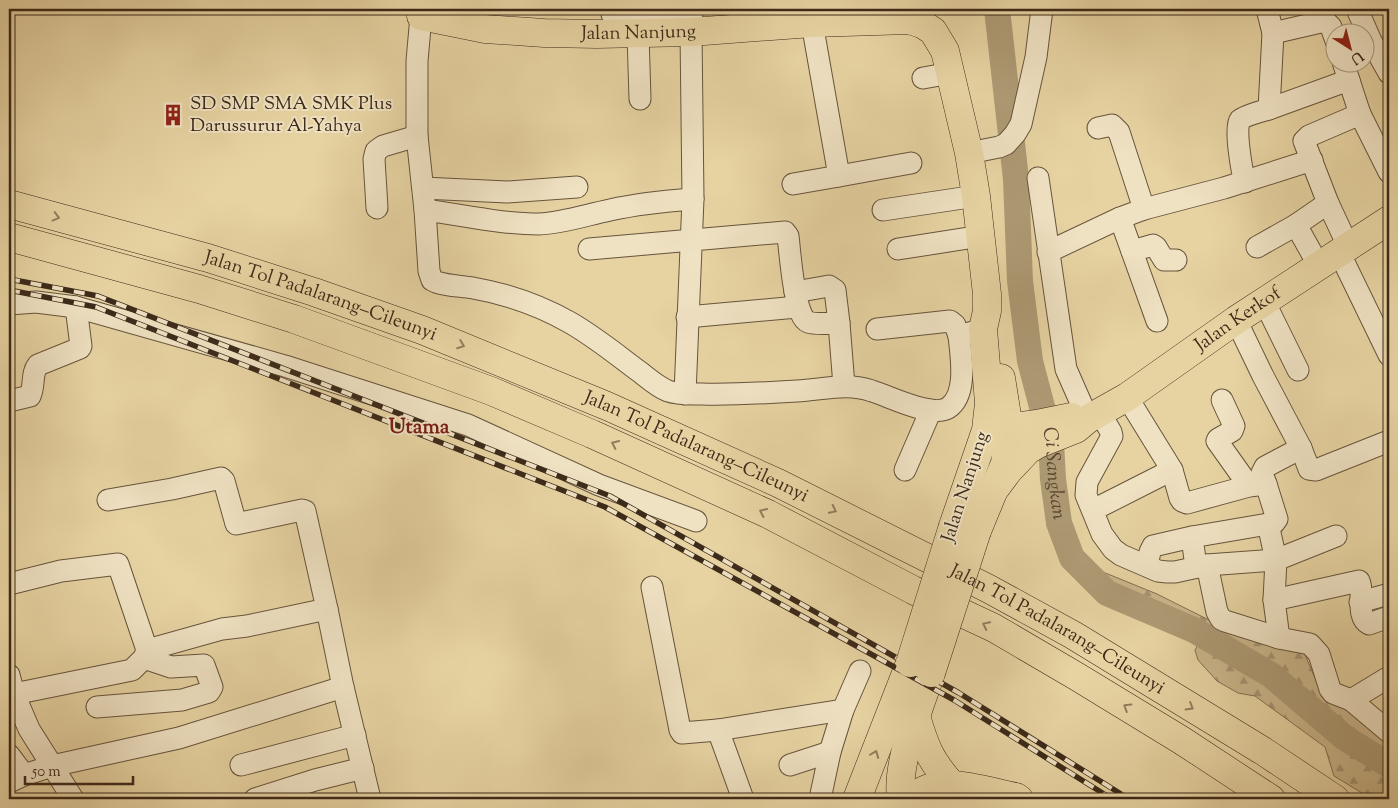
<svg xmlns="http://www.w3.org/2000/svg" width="1398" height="808" font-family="'Sorts Mill Goudy',serif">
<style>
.forest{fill:url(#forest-firs);stroke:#837052}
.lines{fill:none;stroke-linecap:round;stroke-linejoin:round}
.river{stroke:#ad9a74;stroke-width:26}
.minor-casing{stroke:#67543c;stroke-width:23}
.major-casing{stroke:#3c2a1a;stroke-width:29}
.highway-casing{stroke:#3c2a1a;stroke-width:29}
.minor{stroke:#efe2c3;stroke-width:21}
.major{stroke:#e7d3a2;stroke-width:28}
.highway{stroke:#e7d3a2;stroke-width:28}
.rail-casing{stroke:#3c2a1a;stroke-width:5.5}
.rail{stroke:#efe2c3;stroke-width:4;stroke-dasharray:11;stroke-linecap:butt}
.major-bridge-casing{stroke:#3c2a1a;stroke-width:29;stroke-linecap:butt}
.major-bridge{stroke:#e7d3a2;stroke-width:28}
.oneway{stroke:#927e5e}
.labels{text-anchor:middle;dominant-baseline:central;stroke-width:4;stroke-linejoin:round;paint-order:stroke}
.street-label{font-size:19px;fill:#3c2a1a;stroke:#efe2c3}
.poi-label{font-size:19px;fill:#3c2a1a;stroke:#efe2c3;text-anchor:start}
.water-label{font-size:20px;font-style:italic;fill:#584630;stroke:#efe2c3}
.quarter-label{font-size:21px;font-weight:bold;fill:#7a1f14;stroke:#efe2c3}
</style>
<defs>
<pattern id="forest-firs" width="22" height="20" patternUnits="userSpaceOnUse" patternTransform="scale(1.25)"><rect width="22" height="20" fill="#cab68b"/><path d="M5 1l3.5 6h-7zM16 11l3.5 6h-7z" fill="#a59471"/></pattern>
</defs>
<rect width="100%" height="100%" fill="#e7d3a2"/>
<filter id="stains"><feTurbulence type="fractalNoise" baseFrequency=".004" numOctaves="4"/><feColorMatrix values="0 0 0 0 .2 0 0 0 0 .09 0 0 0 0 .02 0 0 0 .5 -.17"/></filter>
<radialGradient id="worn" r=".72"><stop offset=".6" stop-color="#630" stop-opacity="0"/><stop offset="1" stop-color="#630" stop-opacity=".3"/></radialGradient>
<path class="forest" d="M 1093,568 L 1157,594 L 1209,620 L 1265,640 L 1303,650 L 1321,692 L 1350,711 L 1389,744 L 1389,799 L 1372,799 L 1334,776 L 1325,747 L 1255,696 L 1238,693 L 1217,681 L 1198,660 L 1195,650 L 1200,641 L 1202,627 L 1114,591 L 1100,580 Z"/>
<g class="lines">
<path class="river" id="s1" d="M 997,9 L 1016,179 L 1020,281 L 1030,361 L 1051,441 L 1053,479 L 1059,523 L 1072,558 L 1107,593 L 1194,630 L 1271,675 L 1345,738 L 1389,765"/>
<g class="minor-casing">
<g id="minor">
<path d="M 1267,9 L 1273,33"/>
<path d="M 1357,9 L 1371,41 L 1389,73"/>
<path d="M 612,14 L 692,11"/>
<path d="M 421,16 L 417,61 L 417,136 L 425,210 L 429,271 L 432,280 L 436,282 C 448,286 461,286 473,288 C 507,294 539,305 569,322 C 594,336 617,355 640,372 C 649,379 658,387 668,391 C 679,395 691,394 702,394 C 733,395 765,393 797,391 C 822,390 847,382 872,391 C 889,396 931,418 948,408 C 968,395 961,356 959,336 L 983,329"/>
<path d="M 812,23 L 839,176 L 911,163"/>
<path d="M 638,34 L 640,99"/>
<path d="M 1343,62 L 1360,114"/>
<path d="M 923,78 L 951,73"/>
<path d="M 1269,109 L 1349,80"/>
<path d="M 1098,128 L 1112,125 L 1119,132 L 1144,209"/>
<path d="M 969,153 L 999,147 L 1006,144 L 1015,134 L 1021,124 L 1036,57 L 1042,9"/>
<path d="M 1038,178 L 1066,369 L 1088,419"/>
<path d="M 1245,182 C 1242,172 1234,127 1240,120 C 1244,116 1262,111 1269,109 L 1273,33 L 1325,21 L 1331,27 L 1336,41"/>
<path d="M 793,184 L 839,176"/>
<path d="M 423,188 L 507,192 L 577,187"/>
<path d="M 377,208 L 374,159 L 376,151 L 383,146 L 417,136"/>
<path d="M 425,210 C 463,215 501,224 539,224 C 563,223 586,215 610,210 C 637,204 665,201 693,199"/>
<path d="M 883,210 L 976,196"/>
<path d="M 1120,218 L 1157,321"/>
<path d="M 1296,225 L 1319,266"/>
<path d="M 1348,246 L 1328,203 L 1304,141 L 1309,136 L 1360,114 L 1389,172"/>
<path d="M 1257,247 L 1296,225 L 1328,203"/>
<path d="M 589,249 L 785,232 L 788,236 C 790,251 794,317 808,322 C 817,325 830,323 839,323"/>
<path d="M 898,249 L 981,236"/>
<path d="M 1132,251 L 1153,245 L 1156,247 L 1164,260 L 1176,260"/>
<path d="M 1048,252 L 1120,218 L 1144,209 L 1224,188 L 1312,160"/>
<path d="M 1339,252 L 1389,355"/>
<path d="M 795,292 L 829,286 L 835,290 L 839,323 L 844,386"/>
<path d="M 1264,301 L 1298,370"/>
<path d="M 9,304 L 36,302 L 76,307 L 285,366 L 468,425 L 599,485 L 696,521"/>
<path d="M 687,317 L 797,307"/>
<path d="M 1236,320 L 1263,376 L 1301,448 L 1309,469 L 1316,470 L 1389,441"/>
<path d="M 877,329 L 950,321 L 955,325 L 959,336"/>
<path d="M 685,394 L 693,199 L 691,32 L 692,9"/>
<path d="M 1222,400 L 1234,426 L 1232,431 L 1218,439 L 1217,441 L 1249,486"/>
<path d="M 9,401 L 30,396 C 35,386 31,373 38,365 L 80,348 L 81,346 L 76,307"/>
<path d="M 1100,413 L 1111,432 L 1112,436 L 1087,482 L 1086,495 L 1102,534 L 1113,549 L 1121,555 L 1158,571 L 1167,572 L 1175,572 L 1207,565 L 1217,612 L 1221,619 L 1225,621 L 1279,638 L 1310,644 L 1319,654 L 1330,689 L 1333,693 L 1351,700 L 1389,732"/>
<path d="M 905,470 L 931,410"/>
<path d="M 1172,470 L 1180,498 L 1182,501 L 1187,503 L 1249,486 L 1266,484 L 1262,473 L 1265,467 L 1301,448"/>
<path d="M 1266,484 L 1277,519 L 1274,523 L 1268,524"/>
<path d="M 108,500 L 172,489 L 221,478 L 224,481 L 236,524 L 302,510 L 305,511 L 327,609 L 343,687 L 370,799"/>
<path d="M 1093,510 L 1172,470 L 1127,397"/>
<path d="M 1147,565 L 1150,552 L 1153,546 L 1192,537"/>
<path d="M 1207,565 L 1276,560 L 1336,536"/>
<path d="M 1196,567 L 1192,537 L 1268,524 L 1276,560 L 1274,600 L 1279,638"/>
<path d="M 9,584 L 61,571 L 118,564 L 147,650 L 144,658 L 132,670 L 14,694 L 29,729 L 73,799"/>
<path d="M 652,587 L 680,730 L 682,733 L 718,730 L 843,710"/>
<path d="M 1274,600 L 1359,581 C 1365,593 1355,616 1369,624 L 1389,617"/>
<path d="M 1360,602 L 1389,594"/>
<path d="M 147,650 L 222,629 L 247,626 L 327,609"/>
<path d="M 9,675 L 14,694"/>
<path d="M 1351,700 L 1389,677"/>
<path d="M 97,707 L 182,700 L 209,692 L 212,687 L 204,665 L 171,667 L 144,658"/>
<path d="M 718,730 L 743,799"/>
<path d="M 9,755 L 24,775"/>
<path d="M 241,765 L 355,735"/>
<path d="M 790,765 L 830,752"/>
<path d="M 9,782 L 24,775 L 52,766 L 179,738 L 343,687"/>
<path d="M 255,799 L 315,780 L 363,768"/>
<path d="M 820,799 L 830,752 L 843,710 L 860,671"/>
</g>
</g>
<g class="major-casing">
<g id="major">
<path id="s2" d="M 422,9 L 421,16 L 485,29 L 544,33 L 597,34 L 691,32 L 812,23 L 909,20 L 922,24 L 933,31 L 945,51 L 969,153 L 976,196 L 987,294 L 987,311 L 983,329 L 989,403 L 986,430 L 953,526"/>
<path d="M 990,430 L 1037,424 L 1071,417"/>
<path id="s3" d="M 994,490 L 1009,470 L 1028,450 L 1038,444 L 1076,429 L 1088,419 L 1127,397 L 1236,320 L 1389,220"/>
<path d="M 977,531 L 1005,463 L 1009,428 L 1001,378"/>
<path d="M 916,716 C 925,747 930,760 952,785"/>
<path d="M 857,799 L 910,663"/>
<path d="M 901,799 C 896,763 919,709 931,673"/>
<path d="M 911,799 C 939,772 983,791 1016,797 L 1019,799"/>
</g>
</g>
<g class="highway-casing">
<g id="highway">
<path id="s4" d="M 9,204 L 208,258 L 314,292 L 422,330 L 607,406 L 778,483 L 989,589 L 1073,635 L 1263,751 L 1335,799"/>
<path d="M 9,237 L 199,289 L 294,319 L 491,391 L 592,434 L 768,514 L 913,590 L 994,628 L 1076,676 L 1181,740 L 1271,799"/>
</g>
</g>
<use href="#minor" class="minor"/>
<use href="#major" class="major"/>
<use href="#highway" class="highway"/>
<g class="rail-casing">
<g id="rail">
<path d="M 9,279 L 98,296 L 610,496 L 959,693 L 1129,799"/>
<path d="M 9,290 L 96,307 L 605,507 L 954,700 L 1112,799"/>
</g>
</g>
<use href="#rail" class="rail"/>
<g class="major-bridge-casing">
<g id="major-bridge">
<path d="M 910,663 L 953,526"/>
<path d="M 931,673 L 977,531"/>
</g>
</g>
<use href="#major-bridge" class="major-bridge"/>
</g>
<defs><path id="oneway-chevron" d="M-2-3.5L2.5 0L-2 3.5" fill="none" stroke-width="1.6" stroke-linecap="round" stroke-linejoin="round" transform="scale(1.25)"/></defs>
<g class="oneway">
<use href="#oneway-chevron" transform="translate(56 217) rotate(15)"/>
<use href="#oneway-chevron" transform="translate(461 345) rotate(21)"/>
<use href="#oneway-chevron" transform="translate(615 444) rotate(-155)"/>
<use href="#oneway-chevron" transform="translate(833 510) rotate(26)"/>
<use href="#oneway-chevron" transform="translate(763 512) rotate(-155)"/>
<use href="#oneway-chevron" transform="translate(986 625) rotate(-154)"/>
<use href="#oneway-chevron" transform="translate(1127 707) rotate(-148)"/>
<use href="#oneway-chevron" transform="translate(1190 707) rotate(31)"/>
<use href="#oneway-chevron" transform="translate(875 754) rotate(-69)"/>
</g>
<defs>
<g id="building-bare" transform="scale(1.725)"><path d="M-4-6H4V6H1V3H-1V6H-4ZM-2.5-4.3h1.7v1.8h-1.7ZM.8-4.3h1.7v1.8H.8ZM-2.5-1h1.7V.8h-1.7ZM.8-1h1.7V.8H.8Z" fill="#8f2418" stroke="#efe2c3" stroke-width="2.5" paint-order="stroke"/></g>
</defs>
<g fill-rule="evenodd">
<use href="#building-bare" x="173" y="115"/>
</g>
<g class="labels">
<g class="street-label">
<text stroke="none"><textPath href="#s2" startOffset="226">Jalan Nanjung</textPath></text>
<text stroke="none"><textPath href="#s4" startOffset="325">Jalan Tol Padalarang–Cileunyi</textPath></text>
<text stroke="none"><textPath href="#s3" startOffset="301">Jalan Kerkof</textPath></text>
<text stroke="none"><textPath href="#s4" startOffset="730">Jalan Tol Padalarang–Cileunyi</textPath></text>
<text transform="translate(966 487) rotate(-72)">Jalan Nanjung</text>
<text stroke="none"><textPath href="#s4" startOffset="1135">Jalan Tol Padalarang–Cileunyi</textPath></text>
</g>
<g class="poi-label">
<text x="190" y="104">SD SMP SMA SMK Plus<tspan x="190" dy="22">Darussurur Al-Yahya</tspan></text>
</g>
<g class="water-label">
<text stroke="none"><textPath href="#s1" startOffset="469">Ci Sangkan</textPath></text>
</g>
<g class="quarter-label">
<text x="419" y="428">Utama</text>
</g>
</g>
<rect width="1398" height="808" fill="none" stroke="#e7d3a2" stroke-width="30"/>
<rect x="10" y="10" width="1378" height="788" fill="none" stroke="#3c2a1a" stroke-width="2.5"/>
<rect x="15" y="15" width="1368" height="778" fill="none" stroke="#3c2a1a"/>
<g transform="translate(1350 48) rotate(144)"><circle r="24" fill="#efe2c3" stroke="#a7987f"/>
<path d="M0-4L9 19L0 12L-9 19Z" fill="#8f2418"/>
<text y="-8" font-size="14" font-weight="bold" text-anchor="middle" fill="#3c2a1a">U</text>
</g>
<path d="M25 776v8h108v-8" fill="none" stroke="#3c2a1a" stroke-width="2.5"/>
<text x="32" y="776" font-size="15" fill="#3c2a1a" stroke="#efe2c3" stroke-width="4" paint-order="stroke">50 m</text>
<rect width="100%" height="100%" filter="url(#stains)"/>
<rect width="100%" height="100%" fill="url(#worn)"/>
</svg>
